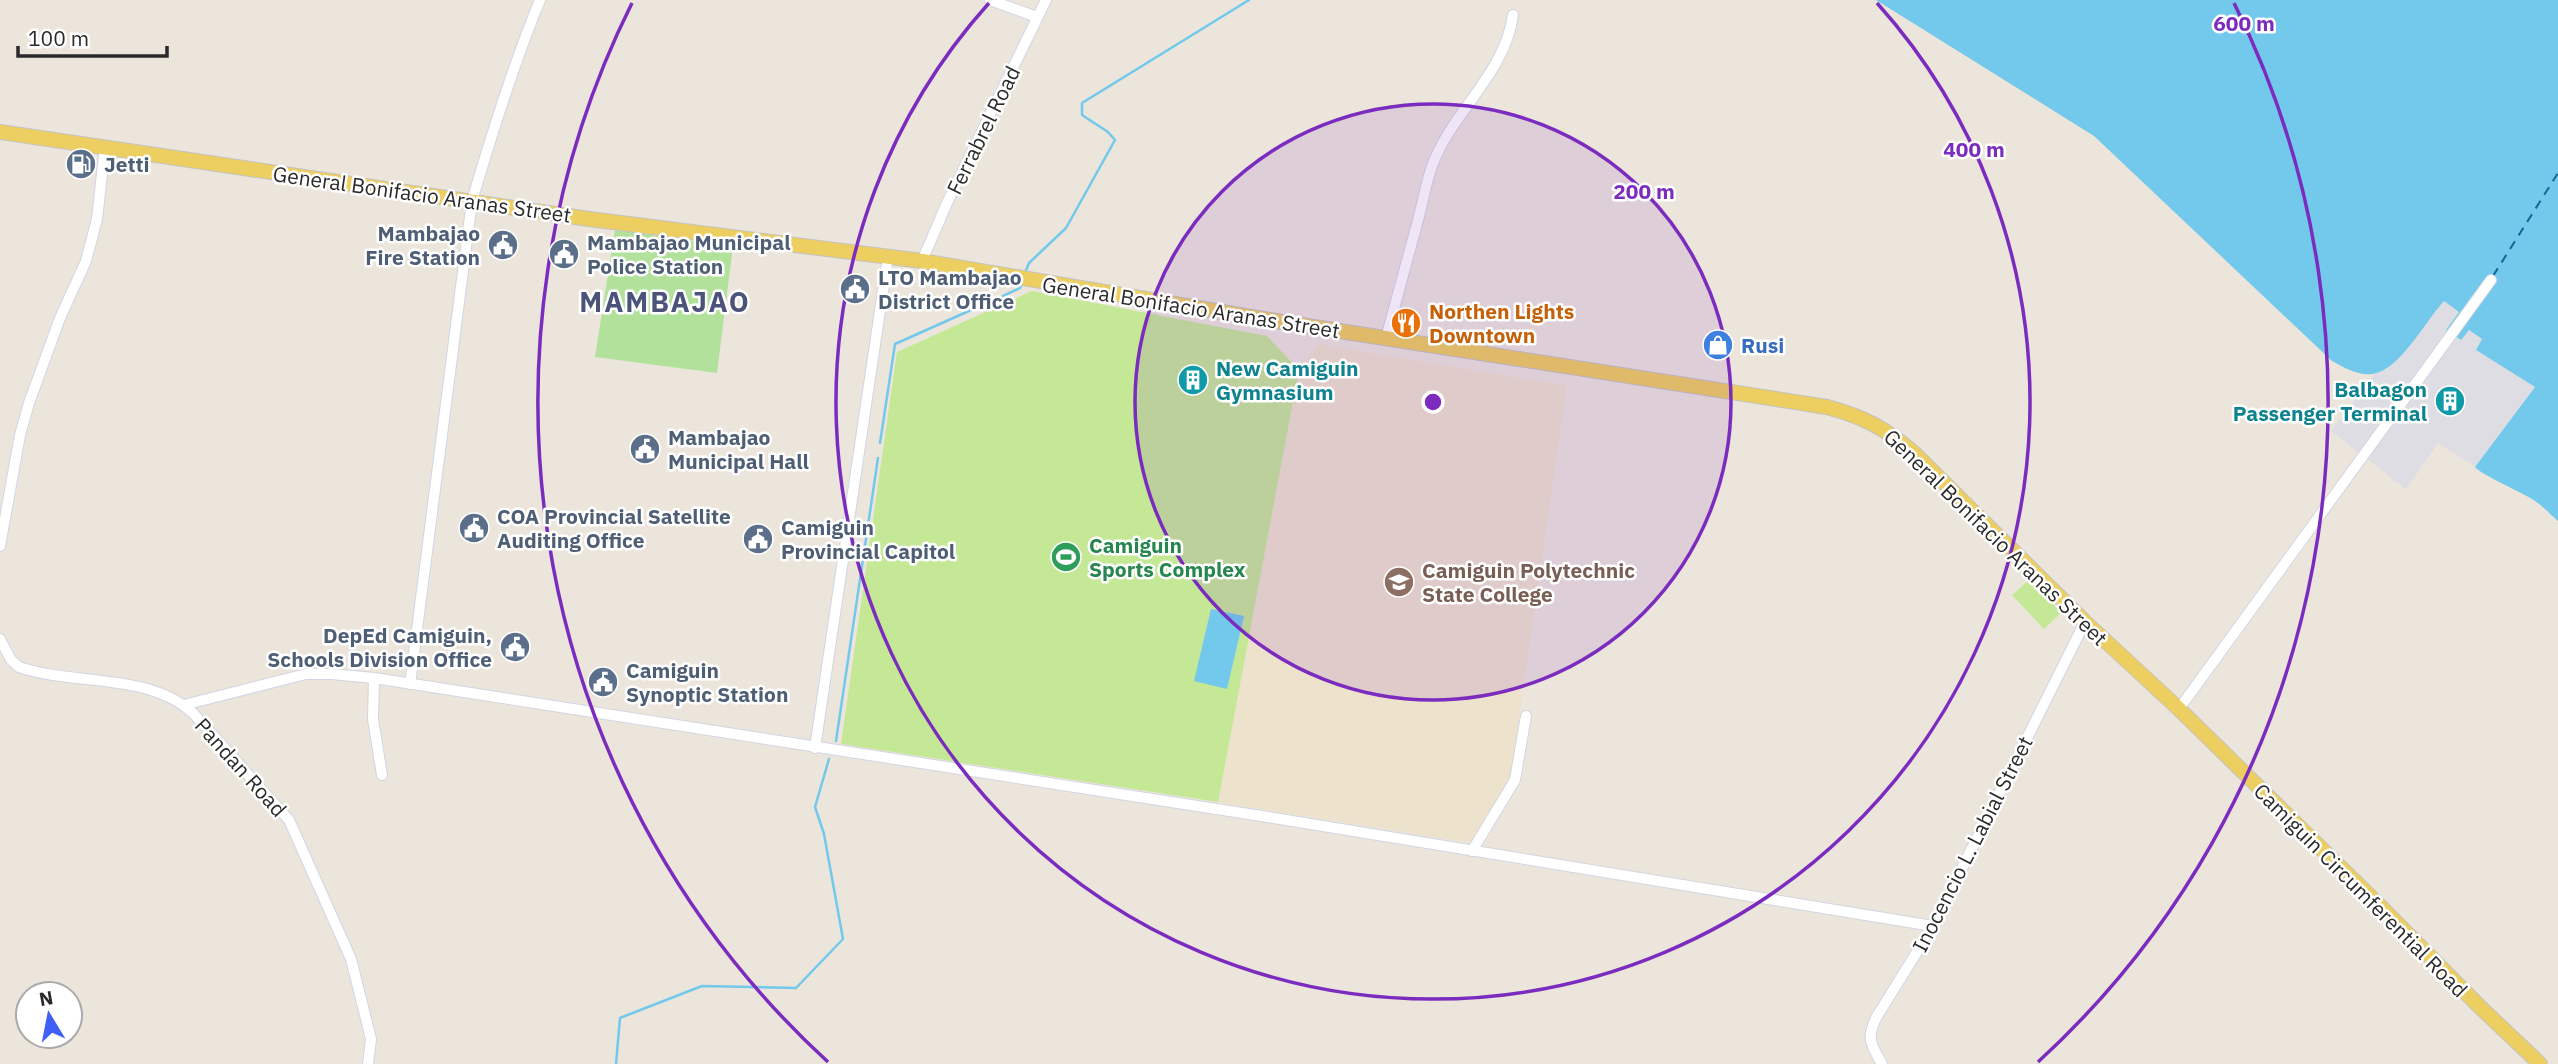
<svg xmlns="http://www.w3.org/2000/svg" width="2558" height="1064" font-family="'IBM Plex Sans',sans-serif">
<style>
.industrial{fill:#dfdde4}
.education{fill:#ede3cc}
.green{fill:#b1e19a}
.pitch{fill:#c4e896}
.water{fill:#72c9ec}
.lines{fill:none;stroke-linecap:round;stroke-linejoin:round}
.stream{stroke:#72c9ec;stroke-width:2.5}
.ferry{stroke:#106798;stroke-width:2;stroke-dasharray:9 7;stroke-linecap:butt}
.minor-casing{stroke:#d2d5e2;stroke-width:12}
.major-casing{stroke:#c3c3c3;stroke-width:16}
.minor{stroke:#fff;stroke-width:10}
.major{stroke:#edce60;stroke-width:14}
.ring{fill:none;stroke:#7b2cbf;stroke-width:3.5}
.labels{text-anchor:middle;dominant-baseline:central;stroke-width:5;stroke-linejoin:round;paint-order:stroke}
.street-label{font-size:21px;fill:#2a2a2a;stroke:#fff}
.service-label{font-size:21px;font-weight:bold;fill:#4e5e75;stroke:#fff;text-anchor:start}
.food-label{font-size:21px;font-weight:bold;fill:#c56008;stroke:#fff;text-anchor:start}
.shop-label{font-size:21px;font-weight:bold;fill:#366cbe;stroke:#fff;text-anchor:start}
.culture-label{font-size:21px;font-weight:bold;fill:#0d838f;stroke:#fff;text-anchor:start}
.leisure-label{font-size:21px;font-weight:bold;fill:#27864d;stroke:#fff;text-anchor:start}
.education-label{font-size:21px;font-weight:bold;fill:#785e54;stroke:#fff;text-anchor:start}
.district-label{font-size:28px;font-weight:bold;letter-spacing:2px;fill:#4b537a;stroke:#fff}
.centre{fill:#7b2cbf;stroke:#fff;stroke-width:3.5}
.ring-label{font-size:21px;text-anchor:middle;font-weight:bold;fill:#7b2cbf;stroke:#fff;stroke-width:5;stroke-linejoin:round;paint-order:stroke}
</style>
<rect width="100%" height="100%" fill="#ece5dc"/>
<path class="industrial" d="M 2444,300 L 2459,312 L 2446,330 L 2460,340 L 2469,330 L 2482,339 L 2476,350 L 2535,387 L 2475,467 L 2438,443 L 2406,489 L 2331,431 L 2375,374 L 2393,363 L 2405,351 Z"/>
<path class="education" d="M 1318,344 L 1567,386 L 1510,778 L 1472,843 L 1218,802 L 1299,371 Z"/>
<path class="green" d="M 615,230 L 733,246 L 717,373 L 595,357 Z"/>
<g class="pitch">
<path d="M 1032,291 L 1267,336 L 1299,370 L 1218,802 L 841,744 L 897,352 Z"/>
<path d="M 2030,579 L 2061,613 L 2044,629 L 2012,595 Z"/>
</g>
<g class="water">
<path d="M 1876,0 L 2558,0 L 2558,521 C 2550,514 2542,505 2532,499 C 2521,492 2480,474 2475,467 L 2535,387 L 2476,350 L 2482,339 L 2469,330 L 2461,340 L 2446,330 L 2459,312 L 2444,301 C 2426,320 2401,369 2373,374 C 2358,376 2345,368 2332,361 L 2094,136 Z"/>
<path d="M 1211,609 L 1244,616 L 1227,689 L 1194,681 Z"/>
</g>
<g class="lines">
<g class="stream">
<path d="M 1025,273 L 1029,263 L 1066,228 L 1115,140 L 1108,132 L 1082,115 L 1082,103 L 1249,0"/>
<path d="M 1003,296 L 1020,288 L 1022,282"/>
<path d="M 880,443 L 895,344 L 989,302"/>
<path d="M 836,741 L 878,458"/>
<path d="M 616,1064 L 620,1018 L 702,986 L 796,988 L 843,939 L 824,834 L 815,807 L 829,759"/>
</g>
<path class="ferry" d="M 2493,276 L 2558,173"/>
<g class="minor-casing">
<g id="minor">
<path d="M 990,0 L 1037,17"/>
<path d="M 922,261 L 947,203 L 1046,0"/>
<path d="M 1386,338 C 1396,300 1407,262 1417,224 C 1423,203 1426,180 1434,161 C 1455,109 1505,73 1513,15"/>
<path d="M 0,546 L 20,435 L 29,403 L 60,318 L 86,261 L 97,219 L 105,147"/>
<path d="M 0,639 L 11,660 L 19,667 C 74,686 148,672 193,713 L 289,820 L 351,959 L 371,1039 L 368,1064"/>
<path d="M 374,678 L 373,719 L 382,775"/>
<path d="M 410,684 L 472,201 C 492,133 513,65 540,0"/>
<path d="M 184,705 L 306,674 L 331,674 L 374,678 L 1268,817 L 1933,926"/>
<path d="M 2179,709 L 2491,280"/>
<path d="M 815,748 L 888,257"/>
<path d="M 1472,851 L 1515,780 L 1526,716"/>
<path d="M 1882,1064 C 1871,1044 1866,1039 1876,1018 L 1933,926 L 2085,622"/>
</g>
</g>
<g class="major-casing">
<path id="major" d="M 0,132 L 589,219 L 922,261 L 1282,322 L 1827,407 C 1864,417 1885,428 1914,453 L 2085,622 L 2179,709 L 2378,904 L 2479,1006 L 2540,1064"/>
</g>
<use href="#minor" class="minor"/>
<use href="#major" class="major"/>
</g>
<circle cx="1433" cy="402" r="298" fill="#7b2cbf" fill-opacity=".12"/>
<g class="ring">
<circle cx="1433" cy="402" r="298"/>
<path d="M1877 3A597 597 0 1 1 989 3"/>
<path d="M828 1062A895 895 0 0 1 632 3M2234 3A895 895 0 0 1 2038 1062"/>
</g>
<defs>
<g id="fuel-disc" transform="scale(1.575)"><circle r="9.5" fill="#5c6f8a" stroke="#fff"/><path d="M-5.5-6h7V0h2V4h1.3V-2.5L3-4.5l.8-.8L6-3V5H2.5V1h-1V6h-7ZM-4.2-4.7v3.2H.2V-4.7Z" fill="#fff"/></g>
<g id="civic-disc" transform="scale(1.575)"><circle r="9.5" fill="#5c6f8a" stroke="#fff"/><path d="M-.6-6.5H3V-4.5H.6V-3L4-1V1h2V6H-6V1h2V-1L-.6-3ZM-1.2 2.5V6h2.4V2.5Z" fill="#fff"/></g>
<g id="restaurant-disc" transform="scale(1.575)"><circle r="9.5" fill="#e8710a" stroke="#fff"/><path d="M-5-6h1v4h1v-4h1v4h1v-4h1v5L-1.5 .5V6h-2V.5L-5-1ZM5-6V6H3V1.5H1.5Q1.5-4 5-6Z" fill="#fff"/></g>
<g id="shop-disc" transform="scale(1.575)"><circle r="9.5" fill="#3f7fe0" stroke="#fff"/><path d="M-5-2.5h2.3a2.7 3.5 0 0 1 5.4 0H5L5.5 6h-11ZM-1.5-2.5h3a1.5 2.3 0 0 0-3 0Z" fill="#fff"/></g>
<g id="building-disc" transform="scale(1.575)"><circle r="9.5" fill="#0f9aa8" stroke="#fff"/><path d="M-4-6H4V6H1V3H-1V6H-4ZM-2.5-4.3h1.7v1.8h-1.7ZM.8-4.3h1.7v1.8H.8ZM-2.5-1h1.7V.8h-1.7ZM.8-1h1.7V.8H.8Z" fill="#fff"/></g>
<g id="stadium-disc" transform="scale(1.575)"><circle r="9.5" fill="#2e9e5b" stroke="#fff"/><path d="M0-5a6.5 5 0 1 0 0 10a6.5 5 0 1 0 0-10ZM-3.5-1.8h7v3.6h-7Z" fill="#fff"/></g>
<g id="university-disc" transform="scale(1.575)"><circle r="9.5" fill="#8d6e63" stroke="#fff"/><path d="M0-5L7-2L0 1L-7-2ZM-4 1L0 2.5L4 1V4Q0 6-4 4Z" fill="#fff"/></g>
</defs>
<g fill-rule="evenodd">
<use href="#fuel-disc" x="81" y="164"/>
<use href="#civic-disc" x="503" y="245"/>
<use href="#civic-disc" x="564" y="254"/>
<use href="#civic-disc" x="855" y="289"/>
<use href="#restaurant-disc" x="1406" y="323"/>
<use href="#shop-disc" x="1718" y="345"/>
<use href="#building-disc" x="1193" y="380"/>
<use href="#building-disc" x="2450" y="401"/>
<use href="#civic-disc" x="645" y="449"/>
<use href="#civic-disc" x="474" y="528"/>
<use href="#civic-disc" x="758" y="539"/>
<use href="#stadium-disc" x="1066" y="557"/>
<use href="#university-disc" x="1399" y="582"/>
<use href="#civic-disc" x="515" y="647"/>
<use href="#civic-disc" x="603" y="682"/>
</g>
<g class="labels">
<g class="street-label">
<text transform="translate(983 130) rotate(-64)">Ferrabrel Road</text>
<text transform="translate(422 194) rotate(8)">General Bonifacio Aranas Street</text>
<text transform="translate(1191 307) rotate(9)">General Bonifacio Aranas Street</text>
<text transform="translate(1996 537) rotate(44)">General Bonifacio Aranas Street</text>
<text transform="translate(241 767) rotate(48)">Pandan Road</text>
<text transform="translate(1972 844) rotate(-63)">Inocencio L. Labial Street</text>
<text transform="translate(2361 890) rotate(45)">Camiguin Circumferential Road</text>
</g>
<g class="service-label">
<text x="104" y="164">Jetti</text>
<text x="480" y="233" text-anchor="end">Mambajao<tspan x="480" dy="24">Fire Station</tspan></text>
<text x="587" y="242">Mambajao Municipal<tspan x="587" dy="24">Police Station</tspan></text>
<text x="878" y="277">LTO Mambajao<tspan x="878" dy="24">District Office</tspan></text>
<text x="668" y="437">Mambajao<tspan x="668" dy="24">Municipal Hall</tspan></text>
<text x="497" y="516">COA Provincial Satellite<tspan x="497" dy="24">Auditing Office</tspan></text>
<text x="781" y="527">Camiguin<tspan x="781" dy="24">Provincial Capitol</tspan></text>
<text x="492" y="635" text-anchor="end">DepEd Camiguin,<tspan x="492" dy="24">Schools Division Office</tspan></text>
<text x="626" y="670">Camiguin<tspan x="626" dy="24">Synoptic Station</tspan></text>
</g>
<g class="food-label">
<text x="1429" y="311">Northen Lights<tspan x="1429" dy="24">Downtown</tspan></text>
</g>
<g class="shop-label">
<text x="1741" y="345">Rusi</text>
</g>
<g class="culture-label">
<text x="1216" y="368">New Camiguin<tspan x="1216" dy="24">Gymnasium</tspan></text>
<text x="2427" y="389" text-anchor="end">Balbagon<tspan x="2427" dy="24">Passenger Terminal</tspan></text>
</g>
<g class="leisure-label">
<text x="1089" y="545">Camiguin<tspan x="1089" dy="24">Sports Complex</tspan></text>
</g>
<g class="education-label">
<text x="1422" y="570">Camiguin Polytechnic<tspan x="1422" dy="24">State College</tspan></text>
</g>
<g class="district-label">
<text x="665" y="301">MAMBAJAO</text>
</g>
</g>
<circle cx="1433" cy="402" r="10" class="centre"/>
<g class="ring-label">
<text x="2244" y="31">600 m</text>
<text x="1974" y="157">400 m</text>
<text x="1644" y="199">200 m</text>
</g>
<g transform="translate(49 1015) rotate(350)"><circle r="33" fill="#ffffff" stroke="#aaaaaa" stroke-width="2"/>
<path d="M0-5L12 26L0 18L-12 26Z" fill="#405ff5"/>
<text y="-10" font-size="19" font-weight="bold" text-anchor="middle" fill="#2a2a2a">N</text>
</g>
<path d="M18 46v10h149v-10" fill="none" stroke="#2a2a2a" stroke-width="3.5"/>
<text x="28" y="46" font-size="21" fill="#2a2a2a" stroke="#ffffff" stroke-width="5" paint-order="stroke">100 m</text>
</svg>
